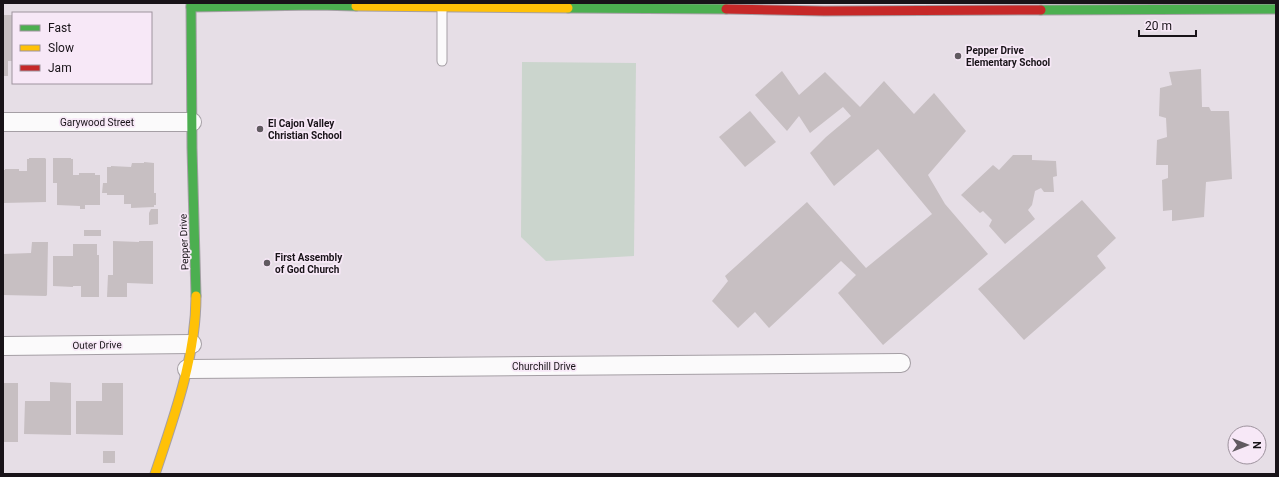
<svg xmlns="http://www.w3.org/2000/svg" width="1279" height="477" font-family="Roboto,sans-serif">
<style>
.green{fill:#cbd5cd}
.building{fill:#c7bfc2}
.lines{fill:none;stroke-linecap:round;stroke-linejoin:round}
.lane-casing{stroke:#a59fa5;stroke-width:11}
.street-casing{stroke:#a59fa5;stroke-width:20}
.fast-casing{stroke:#a59fa5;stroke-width:11}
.slow-casing{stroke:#a59fa5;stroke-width:11}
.jam-casing{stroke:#a59fa5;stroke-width:11}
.lane{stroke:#fbfafb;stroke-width:9}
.street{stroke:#fbfafb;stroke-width:18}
.fast{stroke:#4caf50;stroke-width:9}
.slow{stroke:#ffc107;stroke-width:9}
.jam{stroke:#c62828;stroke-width:9}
.poi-dot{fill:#605a60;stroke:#f7e8f7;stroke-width:1.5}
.labels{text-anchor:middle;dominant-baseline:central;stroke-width:3.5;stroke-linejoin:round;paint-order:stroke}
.poi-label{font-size:10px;font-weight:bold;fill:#181318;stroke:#f7e8f7;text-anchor:start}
.street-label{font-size:10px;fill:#181318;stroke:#f7e8f7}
</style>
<rect width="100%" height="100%" fill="#e6dee6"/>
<path class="green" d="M 522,62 L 636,63 L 634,256 L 546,261 L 521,237 Z"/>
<g class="building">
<path d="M 3,15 L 13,15 L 13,61 L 8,61 L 8,76 L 3,76 Z"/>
<path d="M 1201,69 L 1202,107 L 1209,107 L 1211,111 L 1229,111 L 1232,179 L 1206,182 L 1204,217 L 1172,221 L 1172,210 L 1163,211 L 1162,180 L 1168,178 L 1168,165 L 1156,165 L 1157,140 L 1167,137 L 1166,118 L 1159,116 L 1160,88 L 1172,85 L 1169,72 Z"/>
<path d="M 782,71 L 799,95 L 825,72 L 860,107 L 884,81 L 914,114 L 934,93 L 966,131 L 928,175 L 945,204 L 988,254 L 883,345 L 838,293 L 856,275 L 841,261 L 769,328 L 755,312 L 738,328 L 712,301 L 728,281 L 725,276 L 807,202 L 866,268 L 932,214 L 878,149 L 834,186 L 810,153 L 826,137 L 851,116 L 843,107 L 810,133 L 799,116 L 787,131 L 755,95 Z"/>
<path d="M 750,111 L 776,142 L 745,167 L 719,137 Z"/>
<path d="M 1013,155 L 1032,155 L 1032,160 L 1056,161 L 1057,176 L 1053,177 L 1054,192 L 1044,192 L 1041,188 L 1035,191 L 1032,205 L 1028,210 L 1035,219 L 1005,244 L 989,226 L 992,220 L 983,211 L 980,213 L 961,195 L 993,165 L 999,170 Z"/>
<path d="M 29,158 L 45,158 L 46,159 L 46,202 L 3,203 L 3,170 L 5,170 L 5,169 L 19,169 L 19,171 L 27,171 L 27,159 L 29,159 Z"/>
<path d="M 53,158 L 71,158 L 71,159 L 73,159 L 73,175 L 79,175 L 79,173 L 95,173 L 95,175 L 100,175 L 100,205 L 85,205 L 85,209 L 80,209 L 80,206 L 57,205 L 57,183 L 53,183 Z"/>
<path d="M 144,162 L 154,163 L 154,193 L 156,193 L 156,205 L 154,205 L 154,207 L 131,208 L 131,204 L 124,204 L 124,195 L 107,195 L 107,193 L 102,193 L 103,183 L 107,183 L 107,167 L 111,167 L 111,166 L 131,167 L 132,163 L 144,163 Z"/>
<path d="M 1082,200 L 1116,238 L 1097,256 L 1106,268 L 1024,340 L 978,289 Z"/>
<path d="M 151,209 L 158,209 L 158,224 L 149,225 L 149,213 Z"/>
<rect x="84" y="230" width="17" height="6"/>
<path d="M 113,241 L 139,242 L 139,241 L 153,241 L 153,284 L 127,283 L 127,297 L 107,297 L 108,275 L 113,275 Z"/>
<path d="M 32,242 L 48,242 L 47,295 L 46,296 L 3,295 L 3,254 L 31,253 Z"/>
<path d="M 73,244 L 97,244 L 97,255 L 99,255 L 99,297 L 81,297 L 81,286 L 73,286 L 73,287 L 53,286 L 53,256 L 73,256 Z"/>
<path d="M 50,382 L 71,383 L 71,435 L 24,434 L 25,401 L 50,401 Z"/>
<rect x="3" y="383" width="15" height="59"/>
<path d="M 102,383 L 123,383 L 123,435 L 76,434 L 76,401 L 102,401 Z"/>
<rect x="103" y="451" width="12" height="12"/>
</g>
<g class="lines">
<g class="lane-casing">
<path id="lane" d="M 442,61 L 442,7"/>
</g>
<g class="street-casing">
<g id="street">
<path d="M 3,122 L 192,122"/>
<path d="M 3,346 L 192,344"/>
<path d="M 187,369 L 901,363"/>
</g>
</g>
<g class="fast-casing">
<g id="fast">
<path d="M 191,3 L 192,148 L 196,296"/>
<path d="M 191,7 L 318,5 L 356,6"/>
<path d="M 568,8 L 726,9"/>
<path d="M 1041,10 L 1276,9"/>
</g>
</g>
<g class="slow-casing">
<g id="slow">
<path d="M 356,6 L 568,8"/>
<path d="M 155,474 C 174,417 196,357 196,296"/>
</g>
</g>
<g class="jam-casing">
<path id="jam" d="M 726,9 L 824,11 L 1041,10"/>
</g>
<use href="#lane" class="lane"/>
<use href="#street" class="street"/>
<use href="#fast" class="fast"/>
<use href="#slow" class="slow"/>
<use href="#jam" class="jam"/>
</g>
<g class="poi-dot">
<circle cx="958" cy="56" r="4"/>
<circle cx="260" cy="129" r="4"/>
<circle cx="267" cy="263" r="4"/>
</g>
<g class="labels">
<g class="poi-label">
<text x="966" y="50">Pepper Drive<tspan x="966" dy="12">Elementary School</tspan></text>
<text x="268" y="123">El Cajon Valley<tspan x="268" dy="12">Christian School</tspan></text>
<text x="275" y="257">First Assembly<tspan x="275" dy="12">of God Church</tspan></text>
</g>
<g class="street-label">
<text x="97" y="122">Garywood Street</text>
<text transform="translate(184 242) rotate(-92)">Pepper Drive</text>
<text transform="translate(97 345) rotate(-1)">Outer Drive</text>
<text x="544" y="366">Churchill Drive</text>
</g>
</g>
<rect width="1279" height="477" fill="none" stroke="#181318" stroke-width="8"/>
<rect x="12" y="12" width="140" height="72" fill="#f7e8f7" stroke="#9e939e"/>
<rect x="20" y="25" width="20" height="6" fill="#4caf50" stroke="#9e939e"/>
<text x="48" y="32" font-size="12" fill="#181318">Fast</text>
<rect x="20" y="45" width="20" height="6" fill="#ffc107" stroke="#9e939e"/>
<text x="48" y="52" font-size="12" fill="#181318">Slow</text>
<rect x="20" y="65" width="20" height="6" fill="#c62828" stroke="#9e939e"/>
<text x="48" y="72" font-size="12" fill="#181318">Jam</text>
<g transform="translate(1247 445) rotate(90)"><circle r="19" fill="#f7e8f7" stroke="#9e939e"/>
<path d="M0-3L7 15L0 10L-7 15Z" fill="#605a60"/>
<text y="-6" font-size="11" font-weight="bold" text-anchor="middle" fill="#181318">N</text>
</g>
<path d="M1139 30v6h57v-6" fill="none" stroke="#181318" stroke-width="2"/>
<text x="1145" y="30" font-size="12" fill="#181318" stroke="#f7e8f7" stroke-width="3" paint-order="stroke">20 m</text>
</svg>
